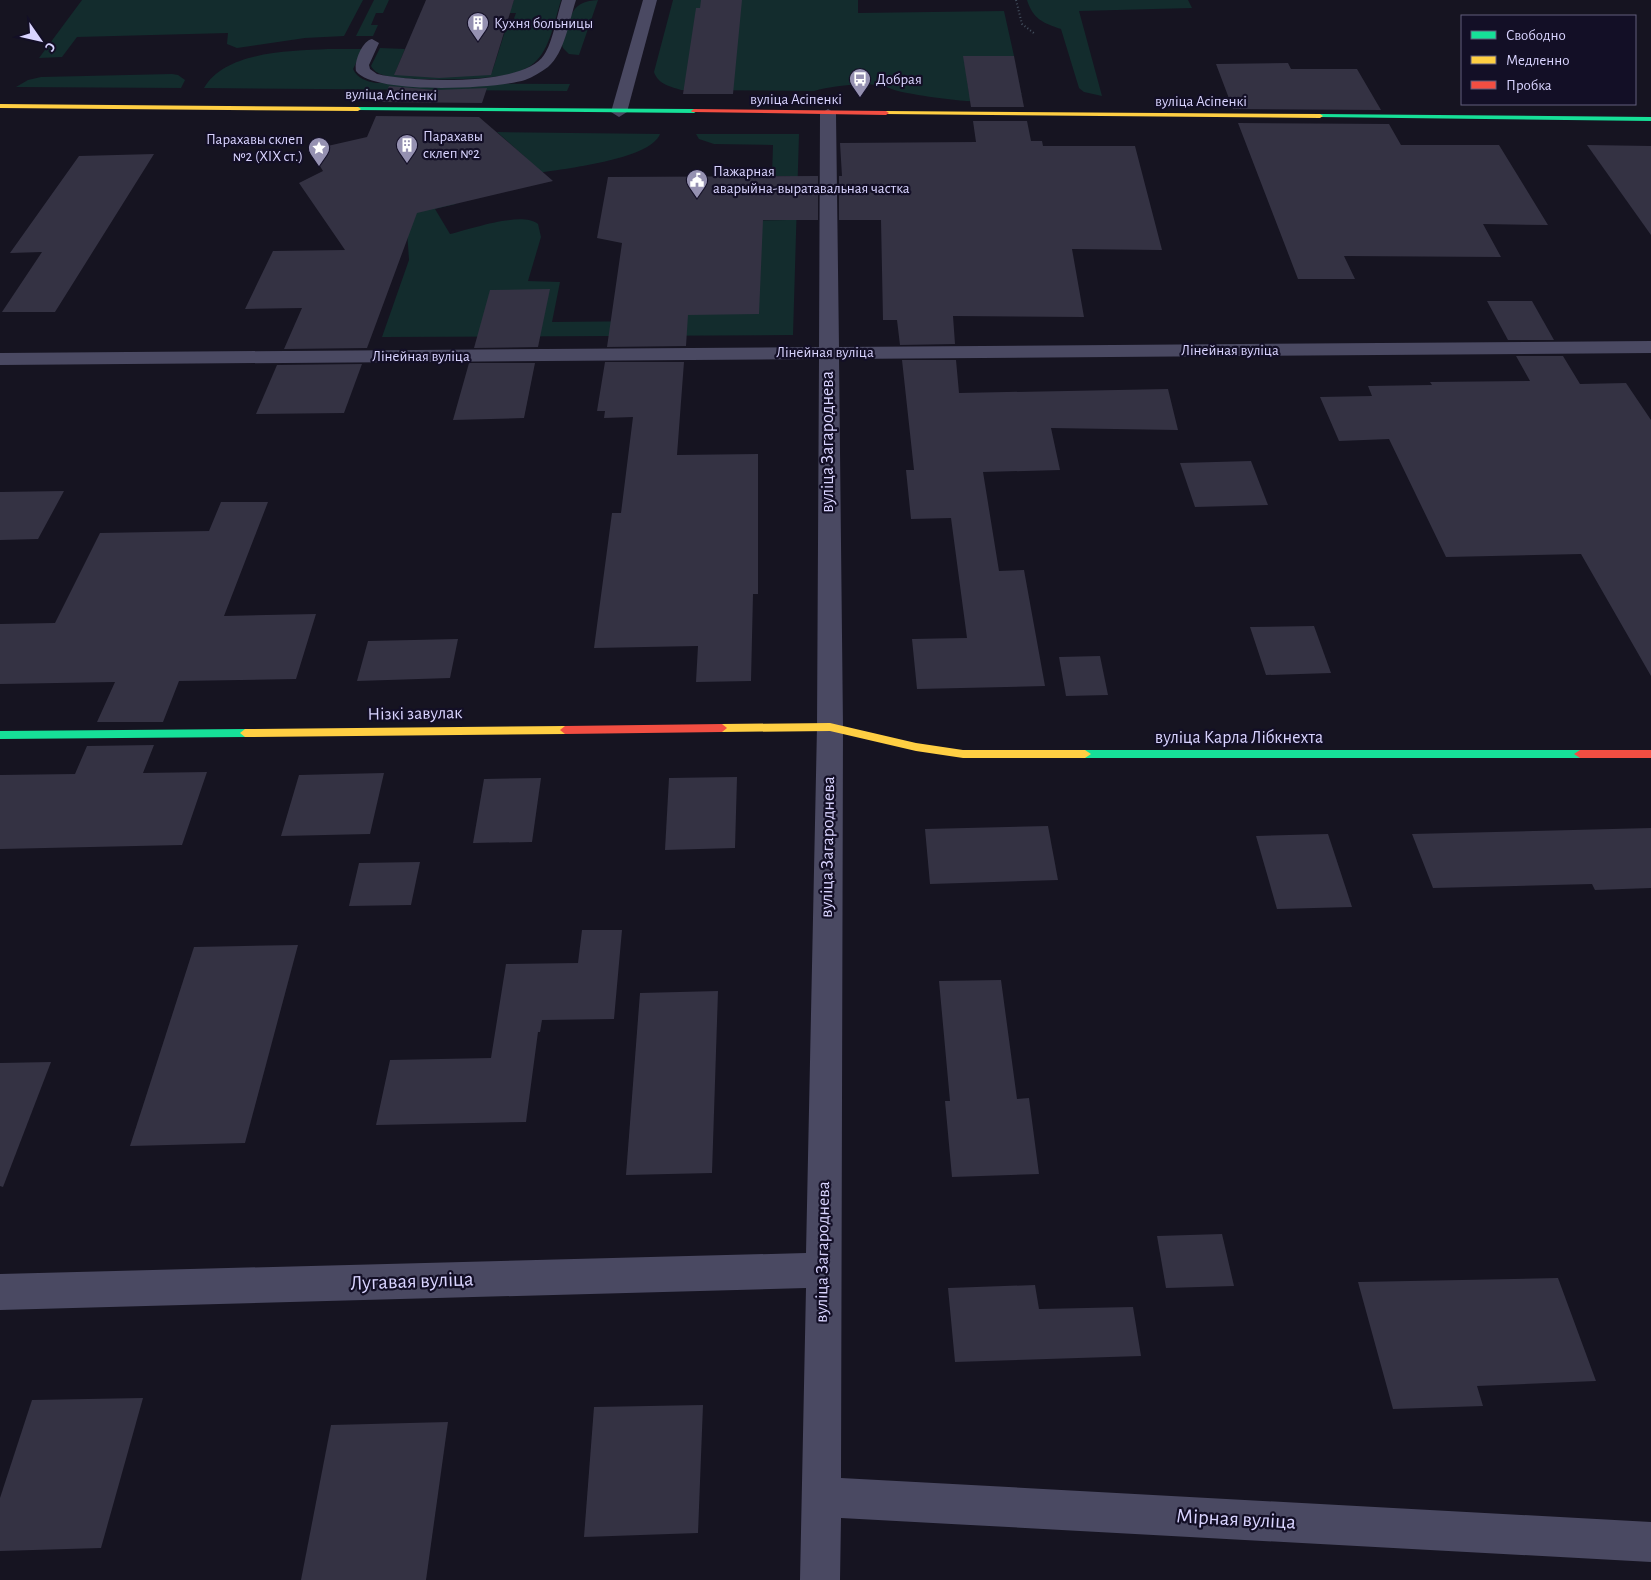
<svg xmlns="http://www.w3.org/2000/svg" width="1651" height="1580" font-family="'Alegreya Sans',sans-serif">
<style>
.green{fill:#132c2d}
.building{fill:#343243}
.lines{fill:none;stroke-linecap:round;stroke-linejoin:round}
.path{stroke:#44505f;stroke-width:2;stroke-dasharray:1 2.5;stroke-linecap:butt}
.lane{fill:#4a4962;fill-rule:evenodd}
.street{fill:#4a4962;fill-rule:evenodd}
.fast{fill:#16e098;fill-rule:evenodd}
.slow{fill:#ffcf43;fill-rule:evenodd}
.jam{fill:#f24e42;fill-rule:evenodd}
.labels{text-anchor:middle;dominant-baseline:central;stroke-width:4.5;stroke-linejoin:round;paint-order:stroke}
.far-poi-label{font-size:15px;fill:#d9d4ff;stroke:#130f26;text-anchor:start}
.far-street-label{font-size:15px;fill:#d9d4ff;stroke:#130f26}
.street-label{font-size:18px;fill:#d9d4ff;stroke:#130f26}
.near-street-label{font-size:21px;fill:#d9d4ff;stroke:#130f26}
</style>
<rect width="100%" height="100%" fill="#161421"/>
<g class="green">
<path d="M 82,0 L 363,0 L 344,36 L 305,38 L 237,48 L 227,44 L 228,33 L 77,37 L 62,57 L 39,58 Z"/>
<path d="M 374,0 L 389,0 L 383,13 L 376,13 L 371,25 L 378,25 L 373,36 L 356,36 Z"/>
<path d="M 514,0 L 561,0 C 555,19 550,50 534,63 C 522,73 505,76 491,77 C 471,80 400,81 383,75 C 377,73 374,71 371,66 L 380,48 L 405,49 L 395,73 L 492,72 L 507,25 L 512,24 L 516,13 L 509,13 Z"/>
<path d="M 598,0 L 579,55 L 569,54 L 563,48 L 562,45 C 570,21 568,1 598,0 Z"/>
<path d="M 673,0 L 858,0 L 858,13 L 1004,11 L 1014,56 L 964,57 L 969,93 L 1022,93 C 1007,111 920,96 898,91 C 893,90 888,87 883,86 C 864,82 833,86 814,91 L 681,90 C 669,86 658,84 654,72 Z"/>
<path d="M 1027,0 L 1188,0 L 1192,8 L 1079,11 L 1102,96 L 1084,92 L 1079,88 L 1061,29 C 1043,23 1033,19 1027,0 Z"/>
<path d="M 328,49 L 363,49 L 353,69 C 358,79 366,81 376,83 L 570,84 L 567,91 L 204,88 C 225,51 290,51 328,49 Z"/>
<path d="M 172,74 L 178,75 L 185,80 L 181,88 L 16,87 L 28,80 L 41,77 Z"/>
<path d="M 497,132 L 660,134 C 650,160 562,169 537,173 L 525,157 Z"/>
<path d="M 696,134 L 799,134 L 793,335 L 382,337 L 409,260 L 404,186 L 438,178 L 456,204 L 435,209 L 450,234 C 471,229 521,211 538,224 L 541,237 L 528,281 L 560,282 L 552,322 L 657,321 L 744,221 L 788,220 L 790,176 L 772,176 L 773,145 L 714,144 L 699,139 Z"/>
</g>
<g class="building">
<path d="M 426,0 L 514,0 L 491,75 L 439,78 L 394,75 Z"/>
<path d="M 701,0 L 742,0 L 733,94 L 683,94 L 696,8 L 700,8 Z"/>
<path d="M 963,56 L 1014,56 L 1024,107 L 971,107 Z"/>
<path d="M 1288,63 L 1291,69 L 1357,69 L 1381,110 L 1233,109 L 1216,64 Z"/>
<path d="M 389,86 L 436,90 L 487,88 L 482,103 L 382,102 Z"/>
<path d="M 376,116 L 479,117 L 553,181 L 417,213 L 367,348 L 284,349 L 302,308 L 245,309 L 273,251 L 345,250 L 299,183 L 323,171 L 310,150 L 367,137 Z"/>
<path d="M 973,121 L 1027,121 L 1031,141 L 1042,141 L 1043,146 L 1135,146 L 1162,250 L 1072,249 L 1084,317 L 953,316 L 955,344 L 900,345 L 897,320 L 883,320 L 881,220 L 839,220 L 839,176 L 842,176 L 840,143 L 976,142 Z"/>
<path d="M 1238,123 L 1389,124 L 1401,145 L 1499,145 L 1548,225 L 1483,224 L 1501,257 L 1344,256 L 1355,279 L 1298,279 Z"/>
<path d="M 1587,145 L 1651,146 L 1651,235 Z"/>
<path d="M 154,154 L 55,312 L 2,312 L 42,252 L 10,253 L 79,156 Z"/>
<path d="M 818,176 L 818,220 L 763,220 L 759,314 L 688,315 L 686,346 L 607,347 L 622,243 L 597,238 L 608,177 Z"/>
<path d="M 550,289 L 538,347 L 474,348 L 490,290 Z"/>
<path d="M 1487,301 L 1532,301 L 1554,340 L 1508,340 Z"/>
<path d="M 1516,356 L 1563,356 L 1580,384 L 1626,383 L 1651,420 L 1651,676 L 1581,554 L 1446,557 L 1389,439 L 1339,441 L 1320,397 L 1372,396 L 1368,386 L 1432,385 L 1430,382 L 1530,381 Z"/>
<path d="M 902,360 L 956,360 L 959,393 L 1168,389 L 1178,430 L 1051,428 L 1060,470 L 983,472 L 999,571 L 1024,570 L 1045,686 L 917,689 L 912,639 L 967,638 L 951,518 L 911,519 L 906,470 L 914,470 Z"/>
<path d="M 605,362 L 684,362 L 677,455 L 758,454 L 758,594 L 753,594 L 751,681 L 696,682 L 698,646 L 594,648 L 612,513 L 621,513 L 633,417 L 604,418 L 605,411 L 597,411 Z"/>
<path d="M 469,363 L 535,363 L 524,418 L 453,420 Z"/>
<path d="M 362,364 L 344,413 L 256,414 L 277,365 Z"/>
<path d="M 1251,461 L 1268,505 L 1195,507 L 1180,463 Z"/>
<path d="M 64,491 L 38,539 L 0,540 L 0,492 Z"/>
<path d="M 221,502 L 268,502 L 224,616 L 316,614 L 296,679 L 179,681 L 163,722 L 97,722 L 115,682 L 0,684 L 0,624 L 55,623 L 100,533 L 209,531 Z"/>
<path d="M 1314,626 L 1331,673 L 1266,675 L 1250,627 Z"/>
<path d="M 458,639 L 450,678 L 357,681 L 368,641 Z"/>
<path d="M 1100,656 L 1108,695 L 1066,696 L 1059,657 Z"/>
<path d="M 154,745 L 143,773 L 207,772 L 182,845 L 0,849 L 0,775 L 75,774 L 87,746 Z"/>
<path d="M 384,773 L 370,834 L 281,836 L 299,775 Z"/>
<path d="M 737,777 L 735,848 L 665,850 L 669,778 Z"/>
<path d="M 541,778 L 532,842 L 473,843 L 484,779 Z"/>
<path d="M 1048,826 L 1058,880 L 930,884 L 925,829 Z"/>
<path d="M 1651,828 L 1651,888 L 1595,890 L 1592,884 L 1433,888 L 1412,834 Z"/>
<path d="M 1328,834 L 1352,907 L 1277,909 L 1256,836 Z"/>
<path d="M 420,862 L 411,905 L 349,906 L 359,863 Z"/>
<path d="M 582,930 L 622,930 L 614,1019 L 542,1020 L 540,1032 L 538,1032 L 526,1122 L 376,1125 L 390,1060 L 491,1058 L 506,964 L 578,963 Z"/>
<path d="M 298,945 L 245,1143 L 130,1146 L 194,947 Z"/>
<path d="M 1001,980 L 1017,1099 L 1029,1098 L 1039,1174 L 952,1177 L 945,1101 L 950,1101 L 939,981 Z"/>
<path d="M 718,991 L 712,1173 L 626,1175 L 640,993 Z"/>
<path d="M 51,1062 L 3,1187 L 0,1186 L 0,1063 Z"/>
<path d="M 1222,1234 L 1234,1286 L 1166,1288 L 1157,1236 Z"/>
<path d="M 1558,1278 L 1596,1381 L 1477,1386 L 1483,1406 L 1393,1409 L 1358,1282 Z"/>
<path d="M 1035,1285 L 1039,1309 L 1133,1307 L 1141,1356 L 955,1362 L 948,1288 Z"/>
<path d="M 143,1398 L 101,1548 L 0,1551 L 0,1498 L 32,1400 Z"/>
<path d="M 703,1405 L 698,1533 L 584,1537 L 594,1407 Z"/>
<path d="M 448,1422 L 426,1580 L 301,1580 L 331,1425 Z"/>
</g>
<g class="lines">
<path class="path" d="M 1016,0 L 1022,24 L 1035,34"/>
<path class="lane" d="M 562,0 L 576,0 C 569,21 565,52 548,67 C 541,72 533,77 525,80 C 497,89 373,95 356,71 C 354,62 362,41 372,39 L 379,43 L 369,65 L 370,69 L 377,74 C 410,82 524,87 544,55 C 553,42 557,15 562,0 Z"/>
<g class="street">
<path d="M 643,0 L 657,0 L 627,112 L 619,117 L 611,112 Z"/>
<path d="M 828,109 L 836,114 L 839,347 L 1651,341 L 1651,353 L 839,359 L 843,727 L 841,1478 L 1651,1522 L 1651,1562 L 841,1518 L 840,1580 L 800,1580 L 806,1288 L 0,1310 L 0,1274 L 806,1253 L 817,727 L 819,359 L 0,365 L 0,353 L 819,347 L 820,114 Z"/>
</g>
<g class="fast">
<path d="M 358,107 L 694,109 L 697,111 L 694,113 L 356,110 L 356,108 Z"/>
<path d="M 1320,114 L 1651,117 L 1651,121 L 1318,117 L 1318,115 Z"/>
<path d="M 245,729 L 250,733 L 245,737 L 0,739 L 0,731 Z"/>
<path d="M 1085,750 L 1580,750 L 1586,754 L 1580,758 L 1085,758 L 1079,754 Z"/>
</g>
<g class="slow">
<path d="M 0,104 L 358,107 L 361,109 L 358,111 L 0,108 Z"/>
<path d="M 886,111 L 1320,114 L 1323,116 L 1320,118 L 884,114 L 883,113 Z"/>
<path d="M 830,723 L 916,743 L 963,750 L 1085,750 L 1091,754 L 1085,758 L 963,758 L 916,751 L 830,731 L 722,732 L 717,728 L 722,724 Z"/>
<path d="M 565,726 L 570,730 L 565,734 L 245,737 L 240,733 L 245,729 Z"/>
</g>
<g class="jam">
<path d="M 694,109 L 886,111 L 889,113 L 886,115 L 692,112 L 691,111 Z"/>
<path d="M 722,724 L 727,728 L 722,732 L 565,734 L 560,730 L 565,726 Z"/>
<path d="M 1580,750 L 1651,750 L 1651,758 L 1580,758 L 1574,754 Z"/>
</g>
</g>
<defs>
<g id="building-pin" transform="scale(1.125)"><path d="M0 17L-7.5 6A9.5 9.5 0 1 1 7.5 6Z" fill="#9591b1" stroke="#130f26"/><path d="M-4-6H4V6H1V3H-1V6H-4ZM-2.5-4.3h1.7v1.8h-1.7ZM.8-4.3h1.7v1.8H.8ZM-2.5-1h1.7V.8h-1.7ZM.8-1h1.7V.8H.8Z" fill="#fff"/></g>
<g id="bus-pin" transform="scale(1.125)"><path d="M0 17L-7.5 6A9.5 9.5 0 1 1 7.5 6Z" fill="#9591b1" stroke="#130f26"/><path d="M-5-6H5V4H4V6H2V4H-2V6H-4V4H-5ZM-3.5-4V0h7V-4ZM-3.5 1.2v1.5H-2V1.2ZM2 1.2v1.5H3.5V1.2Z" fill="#fff"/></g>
<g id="sight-pin" transform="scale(1.125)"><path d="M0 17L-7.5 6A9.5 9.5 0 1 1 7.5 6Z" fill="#9591b1" stroke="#130f26"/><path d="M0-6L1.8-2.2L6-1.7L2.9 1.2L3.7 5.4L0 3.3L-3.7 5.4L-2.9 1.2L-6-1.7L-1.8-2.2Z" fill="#fff"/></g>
<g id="civic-pin" transform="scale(1.125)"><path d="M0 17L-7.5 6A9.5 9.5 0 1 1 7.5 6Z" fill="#9591b1" stroke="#130f26"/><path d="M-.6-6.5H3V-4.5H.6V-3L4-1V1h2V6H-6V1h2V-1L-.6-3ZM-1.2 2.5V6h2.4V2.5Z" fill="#fff"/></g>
</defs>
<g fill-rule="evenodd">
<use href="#building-pin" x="478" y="23"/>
<use href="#bus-pin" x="860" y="79"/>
<use href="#building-pin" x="407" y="145"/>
<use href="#sight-pin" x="319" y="148"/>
<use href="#civic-pin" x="697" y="180"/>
</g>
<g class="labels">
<g class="far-poi-label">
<text x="494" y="23">Кухня больницы</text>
<text x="876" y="79">Добрая</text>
<text x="423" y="136">Парахавы<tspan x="423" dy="17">склеп №2</tspan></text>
<text x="303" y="139" text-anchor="end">Парахавы склеп<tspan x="303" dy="17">№2 (XIX ст.)</tspan></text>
<text x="713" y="171">Пажарная<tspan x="713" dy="17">аварыйна-выратавальная частка</tspan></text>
</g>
<g class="far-street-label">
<text transform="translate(391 95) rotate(1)">вуліца Асіпенкі</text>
<text x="796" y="99">вуліца Асіпенкі</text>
<text x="1201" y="101">вуліца Асіпенкі</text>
<text x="1230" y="350">Лінейная вуліца</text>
<text x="825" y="352">Лінейная вуліца</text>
<text x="421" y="356">Лінейная вуліца</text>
</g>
<g class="street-label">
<text transform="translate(828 442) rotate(-90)">вуліца Загароднева</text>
<text transform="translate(415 714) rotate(-1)">Нізкі завулак</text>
<text x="1239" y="738">вуліца Карла Лібкнехта</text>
<text transform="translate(828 847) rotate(-89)">вуліца Загароднева</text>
<text transform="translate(823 1252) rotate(-89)">вуліца Загароднева</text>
</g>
<g class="near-street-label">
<text transform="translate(412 1281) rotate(-2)">Лугавая вуліца</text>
<text transform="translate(1236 1519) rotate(3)">Мірная вуліца</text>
</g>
</g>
<rect x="1461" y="15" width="175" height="90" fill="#130f26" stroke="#625e7d"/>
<rect x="1471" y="31" width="25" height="8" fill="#16e098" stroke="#625e7d"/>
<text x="1506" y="40" font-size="15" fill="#d9d4ff">Свободно</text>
<rect x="1471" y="56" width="25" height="8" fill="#ffcf43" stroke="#625e7d"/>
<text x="1506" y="65" font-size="15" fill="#d9d4ff">Медленно</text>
<rect x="1471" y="81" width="25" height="8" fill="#f24e42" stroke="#625e7d"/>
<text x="1506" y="90" font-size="15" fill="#d9d4ff">Пробка</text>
<g transform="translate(40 40) rotate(124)" stroke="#130f26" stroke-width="4" paint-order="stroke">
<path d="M0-4L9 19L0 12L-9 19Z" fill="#d9d4ff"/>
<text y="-8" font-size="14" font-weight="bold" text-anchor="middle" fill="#d9d4ff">С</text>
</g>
</svg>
